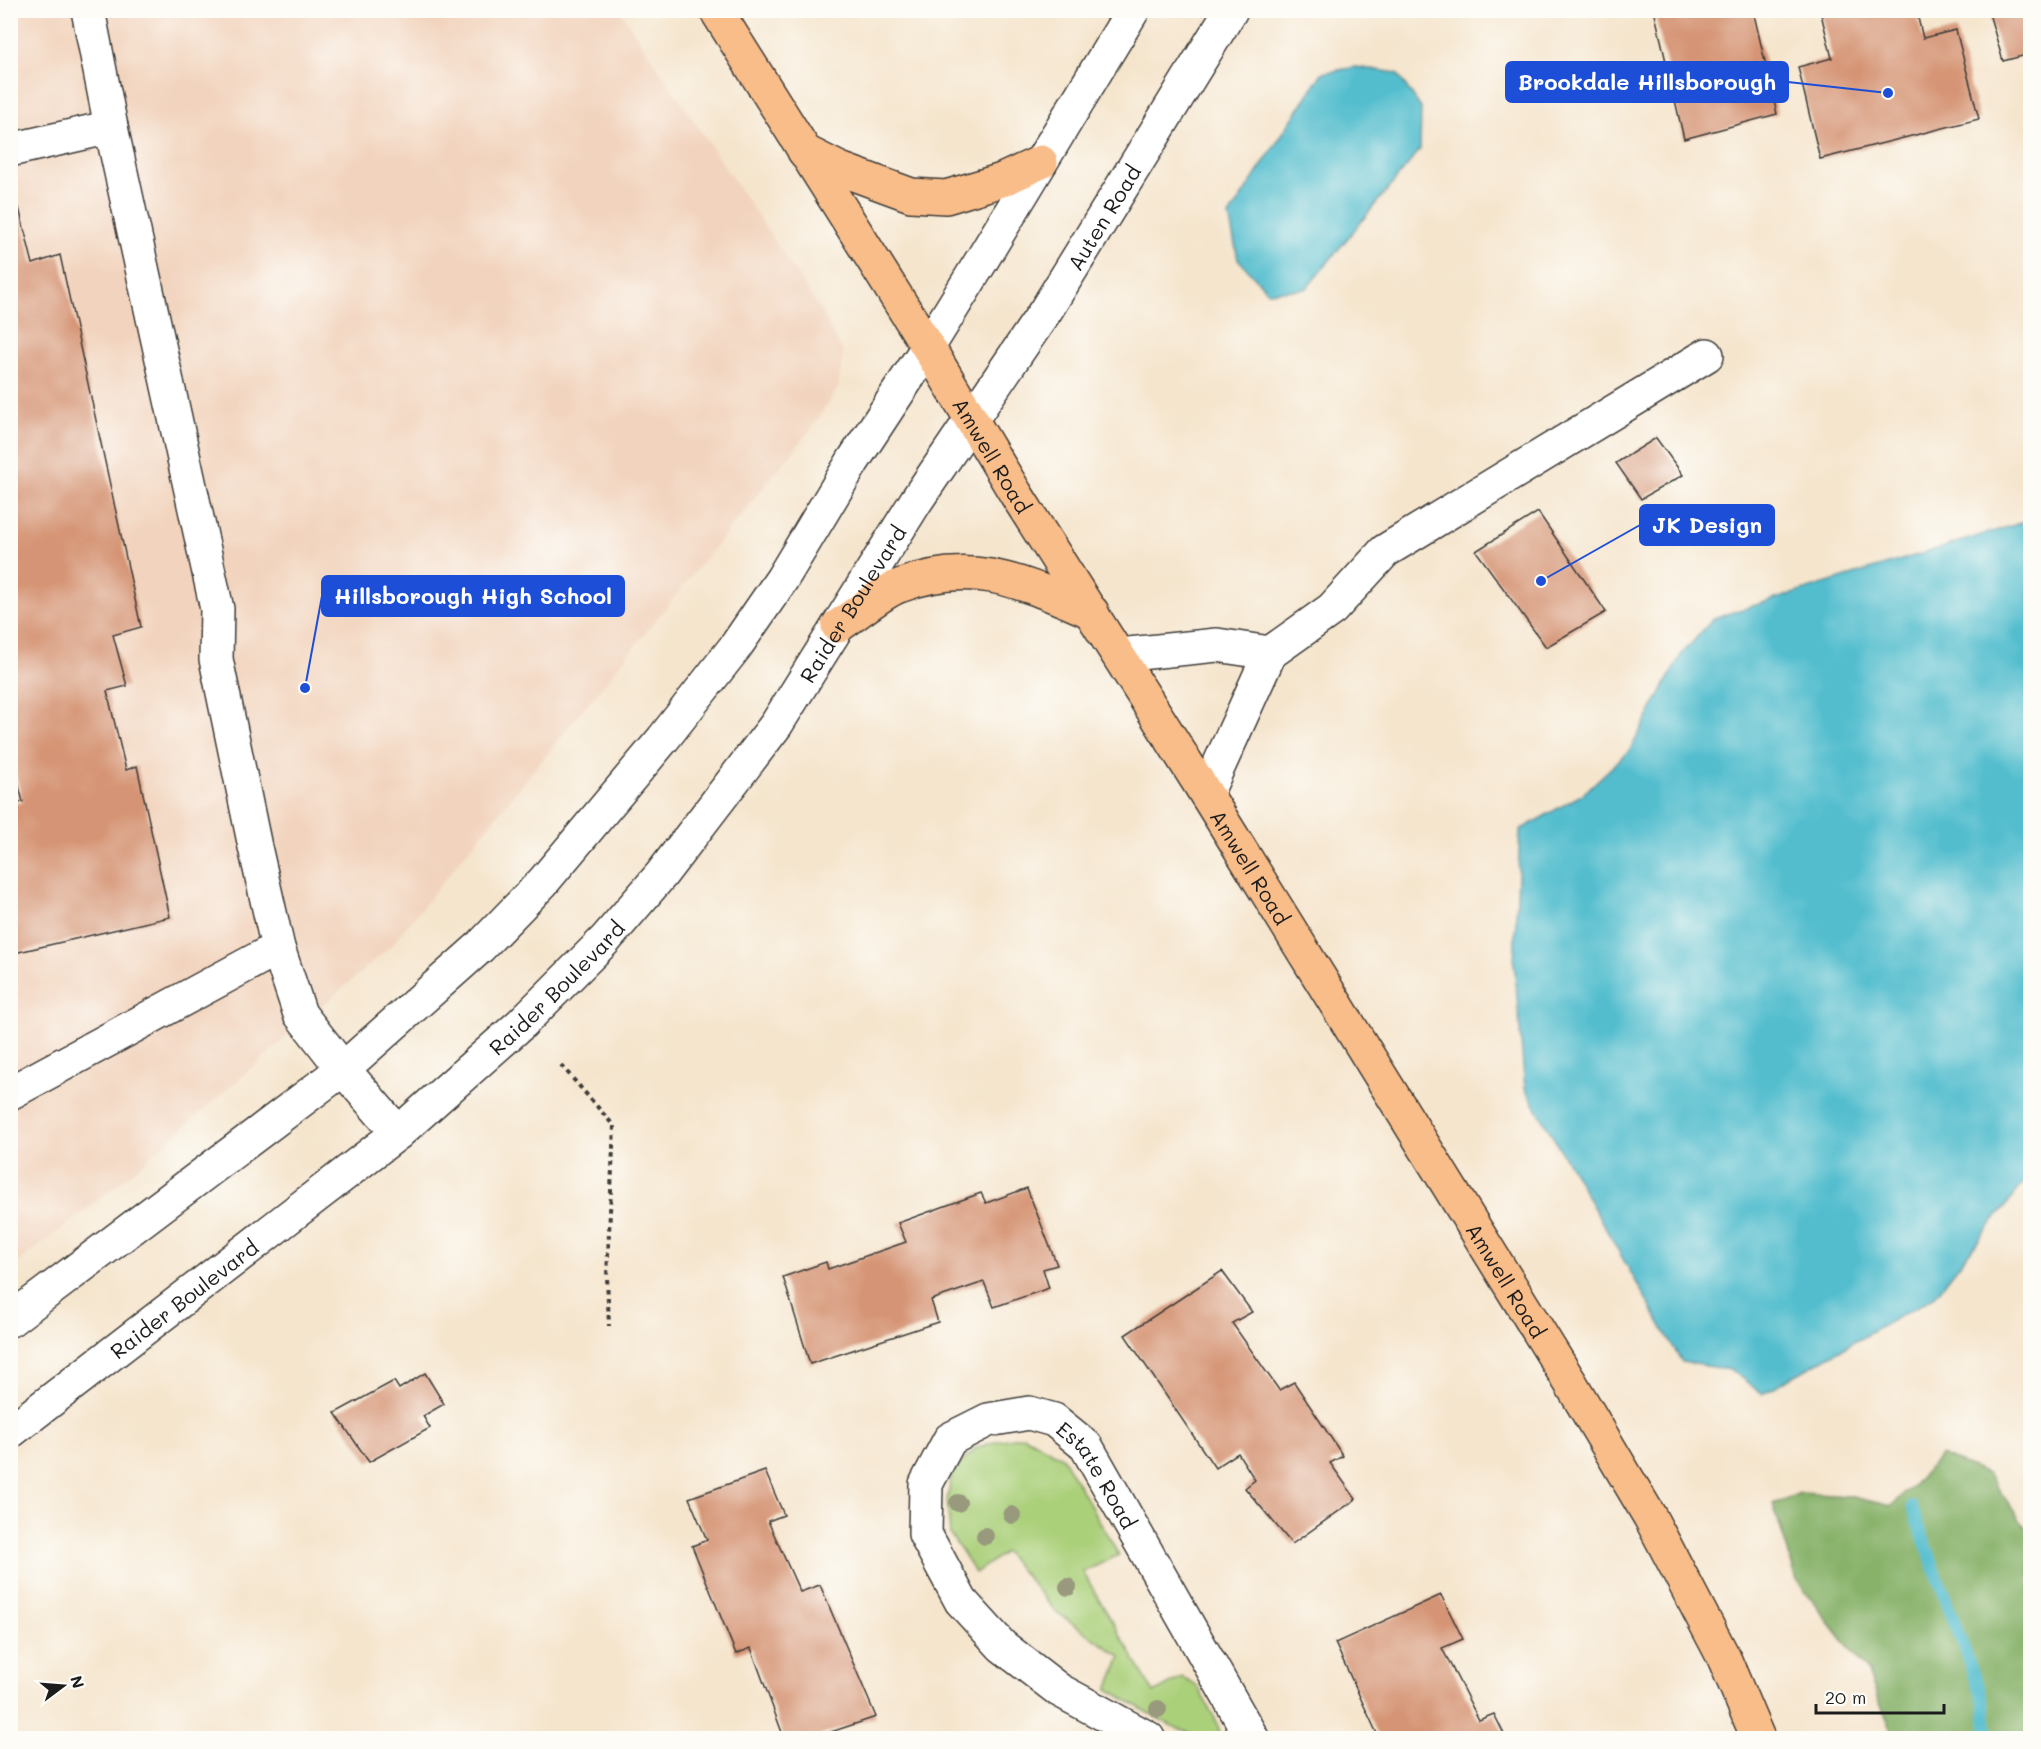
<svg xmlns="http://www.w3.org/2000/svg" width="2041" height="1749" font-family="Mali,sans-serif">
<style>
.built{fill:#f2d4be}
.green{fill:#abd07a;stroke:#64764b;stroke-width:1.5}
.forest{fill:#88b26a;stroke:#526743;stroke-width:1.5}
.water{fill:#52bdce;stroke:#376c75;stroke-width:1.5}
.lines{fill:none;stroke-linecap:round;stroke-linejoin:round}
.stream{stroke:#52bdce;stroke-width:12}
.building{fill:#d59475}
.minor-casing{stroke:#3d3a37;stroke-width:36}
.major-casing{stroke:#3d3a37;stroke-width:36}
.path{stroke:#3d3a37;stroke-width:4;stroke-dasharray:4.5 4.5;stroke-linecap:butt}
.minor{stroke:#fff;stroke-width:33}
.major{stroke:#f9bd89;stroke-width:33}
.tree{fill:#99997e}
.labels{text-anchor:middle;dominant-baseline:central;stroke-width:4.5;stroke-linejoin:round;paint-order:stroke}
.street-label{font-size:21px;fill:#1c1c1c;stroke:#fdfcf7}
.leader{fill:none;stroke:#1d4ed8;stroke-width:2}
.callout-dot{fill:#1d4ed8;stroke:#fdfcf7;stroke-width:2}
.callout{fill:#1d4ed8;stroke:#1d4ed8;stroke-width:2}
.callout-label{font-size:22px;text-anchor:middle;font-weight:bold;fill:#fff}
</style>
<rect width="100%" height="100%" fill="#fdfcf7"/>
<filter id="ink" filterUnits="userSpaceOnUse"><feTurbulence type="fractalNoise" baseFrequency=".0167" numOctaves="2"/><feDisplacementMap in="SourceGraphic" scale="12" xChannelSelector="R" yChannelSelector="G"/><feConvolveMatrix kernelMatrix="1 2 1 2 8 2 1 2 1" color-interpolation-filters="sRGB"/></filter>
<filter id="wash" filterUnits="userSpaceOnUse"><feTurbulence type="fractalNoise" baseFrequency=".008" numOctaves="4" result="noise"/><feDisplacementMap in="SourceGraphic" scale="24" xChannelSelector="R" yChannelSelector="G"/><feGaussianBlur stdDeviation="1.35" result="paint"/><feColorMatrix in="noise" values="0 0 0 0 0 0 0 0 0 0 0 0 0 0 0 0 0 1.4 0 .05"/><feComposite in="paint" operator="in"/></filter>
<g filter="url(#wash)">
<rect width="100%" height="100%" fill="#f5e5cd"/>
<path class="built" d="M 11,11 L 620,11 L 819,307 L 843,352 L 838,388 L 811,429 L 390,947 L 119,1184 L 11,1268 Z"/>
<path class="green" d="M 1024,1436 L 1062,1457 L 1119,1555 L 1083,1572 L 1154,1693 L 1182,1677 L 1197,1686 L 1219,1726 L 1220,1738 C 1184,1740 1138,1706 1108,1689 L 1121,1657 L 1055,1611 L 1005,1552 L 975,1573 L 950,1534 L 947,1500 L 952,1473 L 976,1448 L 997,1441 Z"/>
<path class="forest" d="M 1940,1455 L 1988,1474 L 2030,1534 L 2030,1738 L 1895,1738 L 1867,1671 L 1797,1581 L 1773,1504 L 1800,1493 L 1848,1496 L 1891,1506 L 1919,1480 Z"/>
<g class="water">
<path d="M 1356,67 L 1397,73 L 1421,108 L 1420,150 L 1306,289 L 1268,292 L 1238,259 L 1229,216 L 1322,73 Z"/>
<path d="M 2030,520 L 2030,1175 L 1934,1297 L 1762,1394 L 1731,1370 L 1682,1362 L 1525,1088 L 1514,963 L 1520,830 L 1583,794 L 1630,750 L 1681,655 L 1714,618 Z"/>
</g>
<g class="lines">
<path class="stream" d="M 1912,1507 L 1983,1700 L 1989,1738"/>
</g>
<g id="blocks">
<g class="building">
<path d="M 1654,10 L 1753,10 L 1777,114 L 1684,139 Z"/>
<path d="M 1820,10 L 1916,10 L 1923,38 L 1956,30 L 1979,119 L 1820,159 L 1798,67 L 1832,58 Z"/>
<path d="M 1988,10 L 2030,10 L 2030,54 L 2003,61 Z"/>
<path d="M 19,208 L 33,264 L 60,255 L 141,627 L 113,635 L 127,686 L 107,691 L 126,770 L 137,766 L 170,917 L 10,954 L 10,805 L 23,802 L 10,752 L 10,210 Z"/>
<path d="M 1656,438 L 1683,475 L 1641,499 L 1616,463 Z"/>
<path d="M 1538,512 L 1606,612 L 1546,647 L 1476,551 Z"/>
<path d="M 1027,1188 L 1057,1265 L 1043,1269 L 1049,1288 L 994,1307 L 984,1282 L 931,1300 L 938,1322 L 810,1364 L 783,1277 L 826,1262 L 828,1269 L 906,1242 L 898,1223 L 981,1193 L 986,1203 Z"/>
<path d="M 1222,1271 L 1252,1312 L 1232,1323 L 1279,1390 L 1294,1382 L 1343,1456 L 1330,1463 L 1356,1499 L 1292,1544 L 1245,1488 L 1255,1480 L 1238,1453 L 1215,1468 L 1125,1335 Z"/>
<path d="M 425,1373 L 444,1404 L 423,1416 L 430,1428 L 369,1462 L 335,1413 L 394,1381 L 399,1389 Z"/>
<path d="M 765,1471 L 784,1515 L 768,1521 L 800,1592 L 820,1585 L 876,1717 L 813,1738 L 784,1738 L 751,1648 L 736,1654 L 692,1546 L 707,1540 L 689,1498 Z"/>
<path d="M 1441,1595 L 1463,1639 L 1442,1648 L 1479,1720 L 1494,1714 L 1506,1738 L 1379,1738 L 1335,1643 Z"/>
</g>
</g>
</g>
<g filter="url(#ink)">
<use href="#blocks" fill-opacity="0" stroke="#3d3a37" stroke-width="1.5"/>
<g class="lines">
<g class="minor-casing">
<g id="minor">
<path d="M 88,10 L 111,127 L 217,609 L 216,659 L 255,847 L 278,948 L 300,1014 L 343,1069 L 398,1133"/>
<path d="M 10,150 L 111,127"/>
<path d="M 1119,655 L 1217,645 L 1270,653"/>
<path d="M 1206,794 L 1270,653 L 1332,609 L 1385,551 L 1707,355"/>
<path d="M 10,1093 L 278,948"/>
<path d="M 10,1320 L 343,1069 L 480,947 L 543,882 L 663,739 L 736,646 L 782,579 L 853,461 L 928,347 L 980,263 L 1133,10"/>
<path id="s1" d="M 10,1432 L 398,1133 L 522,1023 L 605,940 L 661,875 L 776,725 L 916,501 L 1046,310 L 1231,10"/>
<path id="s2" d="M 1148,1738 L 1059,1690 L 1002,1646 L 961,1601 L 925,1534 L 926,1484 L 950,1439 L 988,1420 L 1029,1413 L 1054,1420 L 1086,1446 L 1252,1738"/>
</g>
</g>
<g class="major-casing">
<g id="major">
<path id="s3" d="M 716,10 L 928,347 L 1016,494 L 1206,794 L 1570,1382 L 1650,1517 L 1724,1658 L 1758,1738"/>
<path d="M 804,151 L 840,169 L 911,195 L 946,197 L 1002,180 L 1041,162"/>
<path d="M 838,626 C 854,616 882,592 899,586 C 974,557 1023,583 1092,612"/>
</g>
</g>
<path class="path" d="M 561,1065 L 614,1126 L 607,1276 L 609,1326"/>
<use href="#minor" class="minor"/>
<use href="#major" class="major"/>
</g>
<g class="tree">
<circle cx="958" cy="1503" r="9"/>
<circle cx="1012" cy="1515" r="9"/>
<circle cx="985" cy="1536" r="9"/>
<circle cx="1068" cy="1587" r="9"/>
<circle cx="1158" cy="1709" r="9"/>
</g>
</g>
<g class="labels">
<g class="street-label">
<text stroke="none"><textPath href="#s1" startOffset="1652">Auten Road</textPath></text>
<text stroke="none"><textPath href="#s3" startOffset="524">Amwell Road</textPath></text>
<text stroke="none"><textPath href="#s1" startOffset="1191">Raider Boulevard</textPath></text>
<text stroke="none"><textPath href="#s3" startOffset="1010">Amwell Road</textPath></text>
<text stroke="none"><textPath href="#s1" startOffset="705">Raider Boulevard</textPath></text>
<text stroke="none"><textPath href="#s3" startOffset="1496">Amwell Road</textPath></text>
<text stroke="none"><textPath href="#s1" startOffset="219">Raider Boulevard</textPath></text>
<text stroke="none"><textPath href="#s2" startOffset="592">Estate Road</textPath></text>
</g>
</g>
<path class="leader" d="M1888 93L1788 82M1541 581L1640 525M305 688L322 596"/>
<g class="callout-dot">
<circle cx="1888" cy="93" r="6"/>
<circle cx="1541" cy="581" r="6"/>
<circle cx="305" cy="688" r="6"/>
</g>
<g class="callout">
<rect x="1506" y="62" width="282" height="40" rx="6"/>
<rect x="1640" y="505" width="134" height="40" rx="6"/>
<rect x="322" y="576" width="302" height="40" rx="6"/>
</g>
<g class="callout-label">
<text x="1647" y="90">Brookdale Hillsborough</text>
<text x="1707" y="533">JK Design</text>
<text x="473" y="604">Hillsborough High School</text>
</g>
<rect width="2041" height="1749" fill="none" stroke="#fdfcf7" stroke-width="36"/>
<g transform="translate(63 1686) rotate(74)" stroke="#fdfcf7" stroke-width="4.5" paint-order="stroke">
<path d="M0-4.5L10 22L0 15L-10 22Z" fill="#1c1c1c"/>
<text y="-9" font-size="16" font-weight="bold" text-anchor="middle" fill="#1c1c1c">N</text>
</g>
<path d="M1816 1704v9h128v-9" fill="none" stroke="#1c1c1c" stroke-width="3"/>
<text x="1825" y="1704" font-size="18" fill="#1c1c1c" stroke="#fdfcf7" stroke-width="4.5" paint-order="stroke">20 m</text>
</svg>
